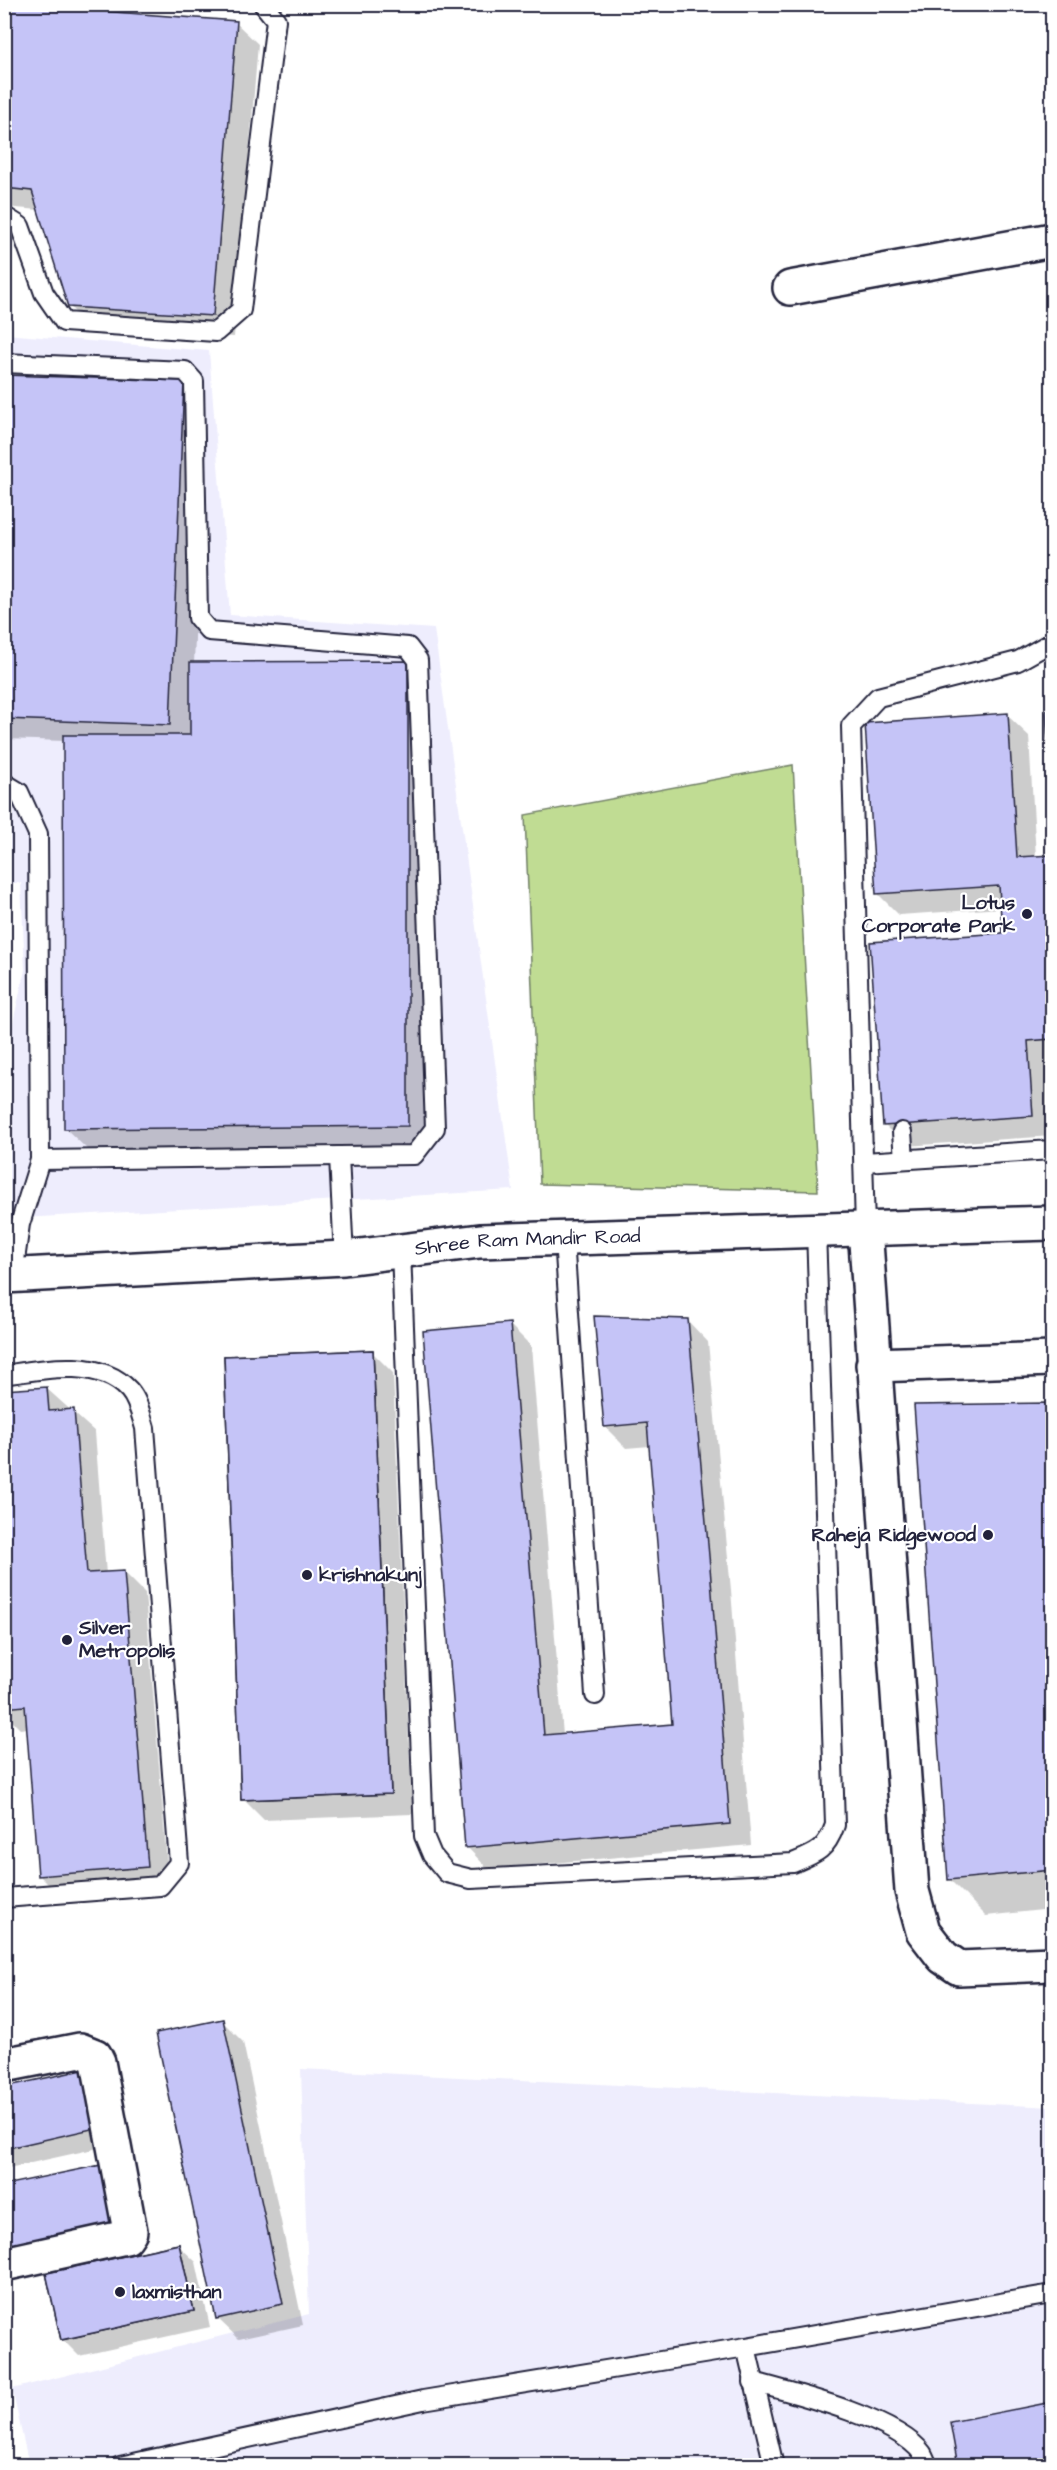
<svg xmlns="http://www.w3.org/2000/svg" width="1057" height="2470" font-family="'Architects Daughter',sans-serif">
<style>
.built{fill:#eeedfd}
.green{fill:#c0dc93;stroke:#717f67;stroke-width:1.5}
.shadow{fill:#0003}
.building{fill:#c5c4f7;stroke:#22223b;stroke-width:1.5}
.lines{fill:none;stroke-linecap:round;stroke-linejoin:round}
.lane-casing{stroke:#22223b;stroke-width:22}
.street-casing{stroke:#22223b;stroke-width:38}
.lane{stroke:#fff;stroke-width:18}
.street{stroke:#fff;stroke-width:33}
.poi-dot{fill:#22223b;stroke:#fff;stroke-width:2}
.labels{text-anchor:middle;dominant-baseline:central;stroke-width:4.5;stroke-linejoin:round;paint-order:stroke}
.poi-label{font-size:20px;font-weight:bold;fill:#22223b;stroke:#fff;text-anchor:start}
.street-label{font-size:20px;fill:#22223b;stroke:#fff}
</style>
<rect width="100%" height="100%" fill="#fff"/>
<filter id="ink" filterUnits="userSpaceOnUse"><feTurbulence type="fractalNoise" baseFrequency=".0167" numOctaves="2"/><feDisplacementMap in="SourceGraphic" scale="12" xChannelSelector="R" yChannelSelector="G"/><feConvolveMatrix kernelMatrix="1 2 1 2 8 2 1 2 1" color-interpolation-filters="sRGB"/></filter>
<g filter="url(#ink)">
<g class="built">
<path d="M 5,334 L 209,351 L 230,615 L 434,629 L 513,1190 L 5,1219 L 5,1057 L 25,970 L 21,883 L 4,883 Z"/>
<path d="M 301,2069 L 1052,2107 L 1052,2465 L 29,2465 L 12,2389 L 309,2314 Z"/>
</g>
<path class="green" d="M 793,765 L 818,1191 L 540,1184 L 525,815 Z"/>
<g class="shadow">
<path d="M 4,5 L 236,23 L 258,44 L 234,337 L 91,328 L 70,307 L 40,210 L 4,207 Z"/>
<path d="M 4,376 L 183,383 L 204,404 L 194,664 L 407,662 L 428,684 L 429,1147 L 87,1149 L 65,1128 L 65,741 L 4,739 Z"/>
<path d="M 1048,712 L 1052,712 L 1052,787 Z"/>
<path d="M 1007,715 L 1029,736 L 1036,857 L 1052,856 L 1052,1061 L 1049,1061 L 1052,1136 L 906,1146 L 884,1125 L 1004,935 L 1002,908 L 899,915 L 877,893 Z"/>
<path d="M 687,1320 L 708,1342 L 731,1590 L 751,1845 L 488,1869 L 467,1847 L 510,1325 L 531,1346 L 563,1735 L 673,1726 L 650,1446 L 626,1448 L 605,1427 Z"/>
<path d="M 372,1352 L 393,1373 L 412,1814 L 264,1820 L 243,1799 Z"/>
<path d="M 46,1388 L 95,1432 L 106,1574 L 124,1572 L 145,1593 L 169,1888 L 61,1897 L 40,1876 L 28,1728 L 20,1729 L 4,1713 L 4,1392 Z"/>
<path d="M 1052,1405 L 1052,1909 L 986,1916 L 950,1880 L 916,1406 Z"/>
<path d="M 222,2021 L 243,2042 L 303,2325 L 239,2339 L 217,2318 Z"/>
<path d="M 83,2071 L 112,2145 L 4,2169 L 4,2089 Z"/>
<path d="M 179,2246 L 196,2262 L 210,2327 L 79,2356 L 62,2339 Z"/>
<path d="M 1052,2403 L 1052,2466 L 960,2466 L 951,2423 Z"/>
</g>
<g class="building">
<path d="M 4,4 L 237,21 L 213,316 L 68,307 L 32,191 L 4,188 Z"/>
<path d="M 4,375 L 184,381 L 170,725 L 4,719 Z"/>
<path d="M 408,661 L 408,1126 L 64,1129 L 63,735 L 190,735 L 190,662 Z"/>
<path d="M 1052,710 L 1052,810 L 1046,711 Z"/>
<path d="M 1008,713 L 1017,857 L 1052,855 L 1052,1039 L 1028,1041 L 1033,1116 L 883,1126 L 870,942 L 1002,933 L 999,886 L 876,894 L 865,723 Z"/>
<path d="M 594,1316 L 688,1319 L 710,1567 L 730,1824 L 465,1848 L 423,1331 L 510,1323 L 544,1735 L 672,1724 L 647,1423 L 604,1427 Z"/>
<path d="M 373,1350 L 391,1794 L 241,1800 L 224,1356 Z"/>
<path d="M 373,1350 L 391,1794 L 241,1800 L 224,1356 Z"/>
<path d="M 47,1387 L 49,1411 L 74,1409 L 87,1573 L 124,1571 L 148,1867 L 38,1876 L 25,1706 L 4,1708 L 4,1390 Z"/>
<path d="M 1052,1403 L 1052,1870 L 948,1880 L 914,1405 Z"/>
<path d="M 223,2019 L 283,2304 L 216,2319 L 156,2033 Z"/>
<path d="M 83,2070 L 96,2128 L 4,2149 L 4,2087 Z"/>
<path d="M 106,2164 L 120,2230 L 4,2255 L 4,2185 Z"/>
<path d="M 179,2244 L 194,2311 L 61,2340 L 46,2273 Z"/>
<path d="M 179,2244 L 194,2311 L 61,2340 L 46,2273 Z"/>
<path d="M 1052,2402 L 1052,2466 L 958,2466 L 950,2422 Z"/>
</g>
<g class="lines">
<g class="lane-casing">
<g id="lane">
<path d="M 4,216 L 20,226 L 44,293 L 64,322 L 216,332 L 241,310 L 276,20 L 263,4"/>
<path d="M 4,363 L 185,371 L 194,381 L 198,618 L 209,631 L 408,647 L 418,660 L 435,1128 L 414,1155 L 40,1160"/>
<path d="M 4,783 L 19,792 L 38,834 L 40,1160 L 20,1224 L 13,1275"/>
<path d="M 902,1132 L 904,1159"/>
<path d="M 339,1156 L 344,1258"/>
<path d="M 864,1162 L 1052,1150"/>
<path d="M 865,1228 L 851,726 L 878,697 L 1018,661 L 1052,642"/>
<path d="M 564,1239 L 595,1695"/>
<path d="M 401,1251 L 424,1836 L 432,1855 L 447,1873 L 471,1879 L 793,1863 C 817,1853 826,1850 835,1825 L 816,1229"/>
<path d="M 4,1375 C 42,1369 99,1357 129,1390 C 138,1400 141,1415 145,1428 L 179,1863 L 160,1886 L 4,1898"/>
<path d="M 753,2382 C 794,2393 898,2419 922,2453 C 924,2456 926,2462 928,2466"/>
<path d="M 120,2466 L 423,2400 L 746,2347"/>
<path d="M 774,2466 L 746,2347 L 1052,2294"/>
</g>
</g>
<g class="street-casing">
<g id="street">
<path d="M 790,288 L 1052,240"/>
<path d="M 865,1228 L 912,1891 L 923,1931 L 943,1957 L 959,1968 L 1052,1964"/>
<path id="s1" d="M 4,1276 L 344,1258 L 480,1241 L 1052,1223"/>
<path d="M 873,1365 L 1052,1359"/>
<path d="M 4,2065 L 80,2050 L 95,2056 L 98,2062 L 130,2231 L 126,2237 L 4,2264"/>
</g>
</g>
<use href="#lane" class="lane"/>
<use href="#street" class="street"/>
</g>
</g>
<g class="poi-dot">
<circle cx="1027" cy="914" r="6"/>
<circle cx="988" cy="1535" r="6"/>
<circle cx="307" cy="1575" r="6"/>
<circle cx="67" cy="1640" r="6"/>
<circle cx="120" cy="2292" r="6"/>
</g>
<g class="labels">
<g class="poi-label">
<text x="1015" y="903" text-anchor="end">Lotus<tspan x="1015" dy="23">Corporate Park</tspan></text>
<text x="976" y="1535" text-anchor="end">Raheja Ridgewood</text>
<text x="319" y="1575">krishnakunj</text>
<text x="79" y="1628">Silver<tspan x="79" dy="23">Metropolis</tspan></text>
<text x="132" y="2292">laxmisthan</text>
</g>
<g class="street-label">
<text stroke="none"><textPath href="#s1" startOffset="525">Shree Ram Mandir Road</textPath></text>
</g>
</g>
<rect width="1057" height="2470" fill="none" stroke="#fff" stroke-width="24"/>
<rect x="12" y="12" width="1033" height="2446" fill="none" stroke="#22223b" stroke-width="2" filter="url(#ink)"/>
</svg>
